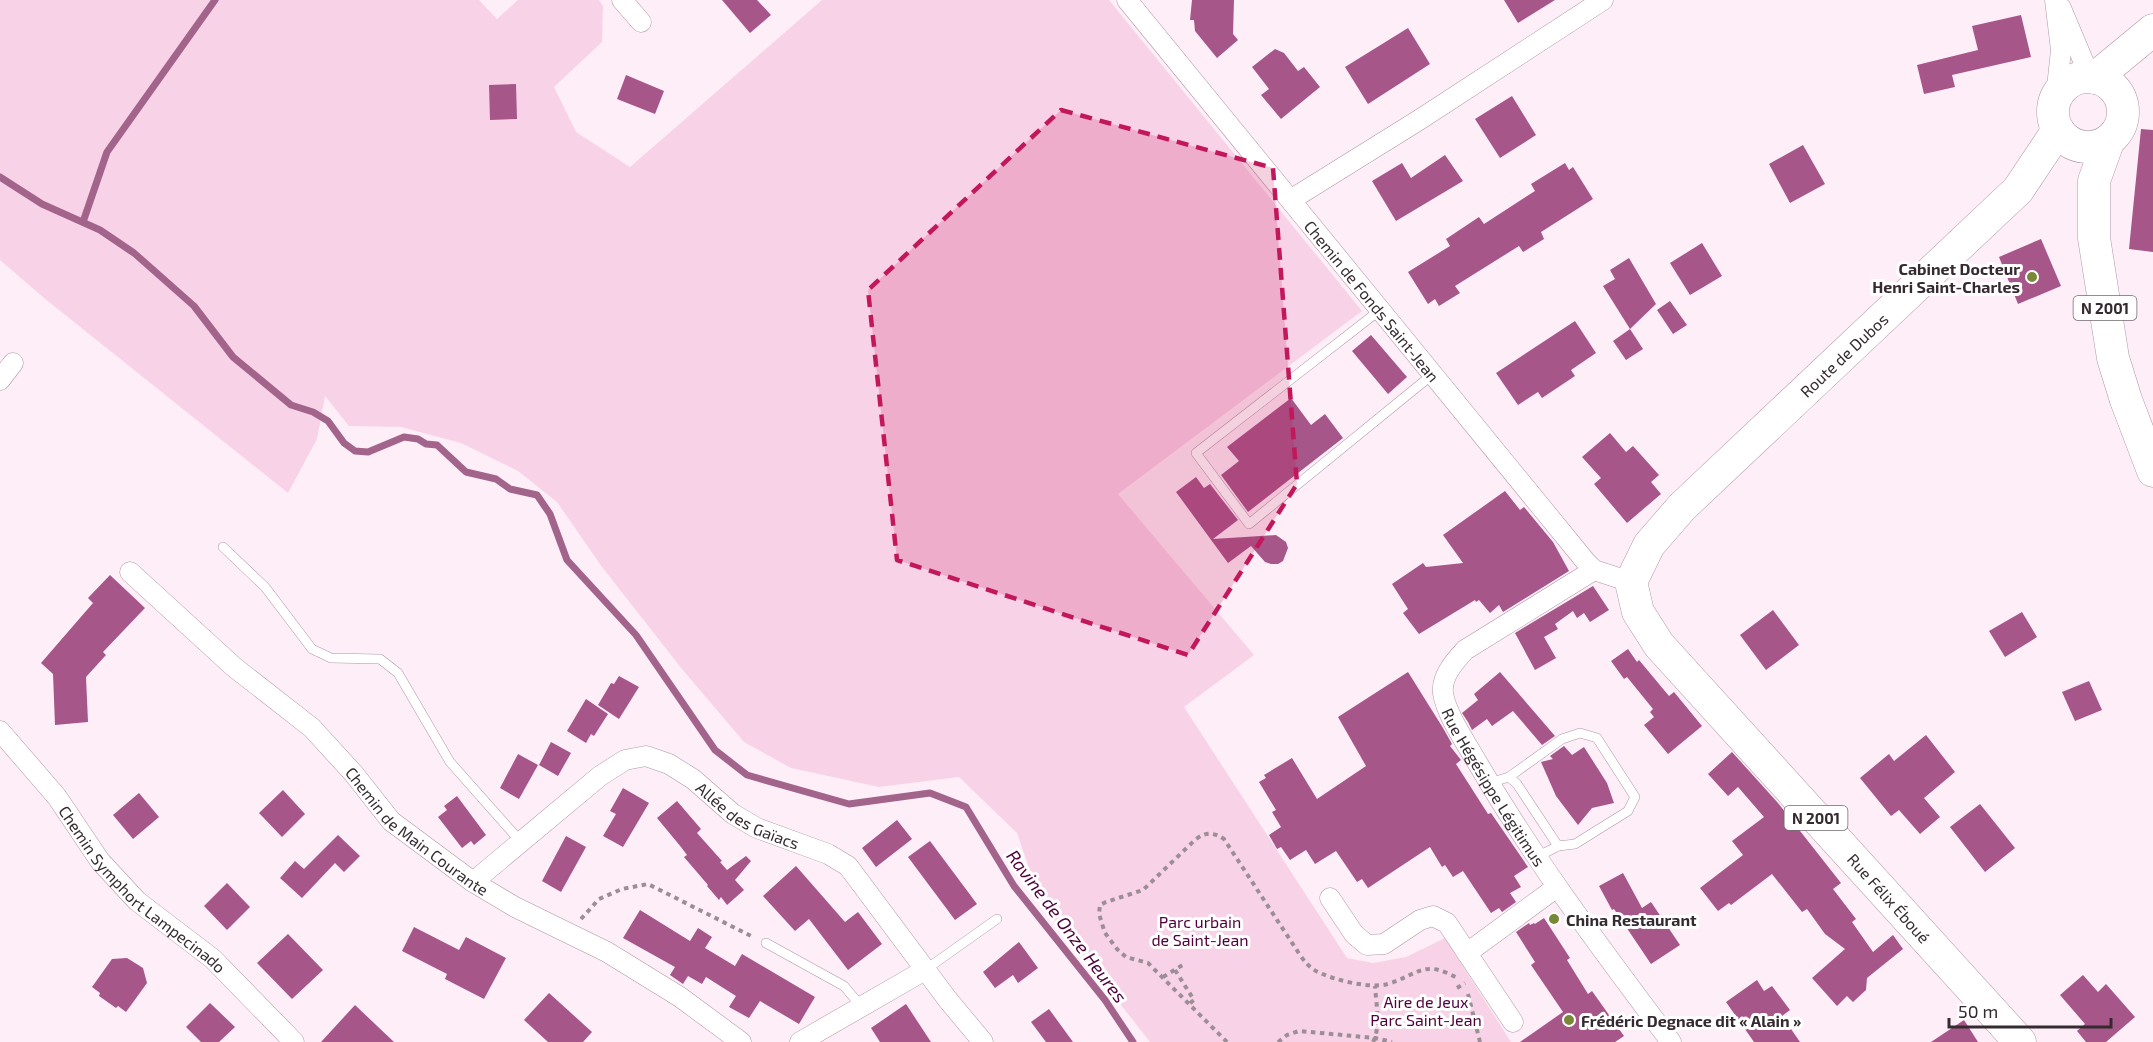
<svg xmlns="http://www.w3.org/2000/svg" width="2153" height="1042" font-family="'Exo 2',sans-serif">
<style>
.green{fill:#f8d3e8}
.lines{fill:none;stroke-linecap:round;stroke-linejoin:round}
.stream{stroke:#a3648c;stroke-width:7}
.building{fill:#a65689}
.lane-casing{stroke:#af97a5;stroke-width:10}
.street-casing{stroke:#af97a5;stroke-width:21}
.primary-casing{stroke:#af97a5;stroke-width:33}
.path{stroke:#9b8e96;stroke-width:4;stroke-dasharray:4.5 4.5;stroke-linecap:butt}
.lane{stroke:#fff;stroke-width:9}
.street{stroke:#fff;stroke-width:20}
.primary{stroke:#fff;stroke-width:32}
.marked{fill:#c2185b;fill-opacity:0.2;stroke:#c2185b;stroke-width:4.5;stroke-dasharray:12 8;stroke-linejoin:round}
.poi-dot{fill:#798836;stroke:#fff;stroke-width:2}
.labels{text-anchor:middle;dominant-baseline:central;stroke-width:6;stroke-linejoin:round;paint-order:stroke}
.shield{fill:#fff;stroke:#716a6e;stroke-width:1.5}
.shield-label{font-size:15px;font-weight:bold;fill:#342a30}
.poi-label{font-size:16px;font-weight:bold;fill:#342a30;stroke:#fff;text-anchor:start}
.street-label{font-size:16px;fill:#342a30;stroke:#fff}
.park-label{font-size:16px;fill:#50003b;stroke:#fff}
.water-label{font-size:18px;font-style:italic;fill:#50013b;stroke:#fff}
</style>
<rect width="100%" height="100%" fill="#feeef7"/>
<path class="green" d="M 0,0 L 479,0 L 497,19 L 518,0 L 599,0 L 603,6 L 602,42 L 554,87 L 576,132 L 630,167 L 822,0 L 1109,0 L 1362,311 L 1118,494 L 1254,655 L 1184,707 L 1347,958 L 1373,963 L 1406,957 L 1445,938 L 1511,1042 L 1150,1042 L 1041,903 L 1017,833 L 959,777 L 879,787 L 791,768 L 744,742 L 682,669 L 602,567 L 557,502 L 518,471 L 461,443 L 401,427 L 349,426 L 325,396 L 317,439 L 288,493 L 44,298 L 0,260 Z"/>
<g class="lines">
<g class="stream">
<path d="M 0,177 L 42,204 L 100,230 L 134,253 L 194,306 L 233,357 L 291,405 L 313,412 L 328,421 L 344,443 L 355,451 L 368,452 L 404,437 L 418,439 L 426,444 L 437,445 L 466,472 L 496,479 L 510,489 L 537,495 L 550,514 L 567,560 L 636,635 L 715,750 L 747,775 L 849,804 L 930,793 L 966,807 L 1014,886 L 1105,1000 L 1133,1042"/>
<path d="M 83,222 L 107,152 L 215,0"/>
</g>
</g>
<g class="building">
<path d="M 722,0 L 757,0 L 771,15 L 750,33 Z"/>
<path d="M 1192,0 L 1234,0 L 1233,34 L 1238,40 L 1217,58 L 1195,31 L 1194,20 L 1190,20 Z"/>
<path d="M 1504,0 L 1555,0 L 1518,23 Z"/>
<path d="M 2021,15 L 2031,57 L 1952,75 L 1955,87 L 1924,94 L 1917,65 L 1978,50 L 1972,26 Z"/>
<path d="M 1408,28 L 1430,64 L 1368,104 L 1345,67 Z"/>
<path d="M 1275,49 L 1284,53 L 1298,71 L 1304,67 L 1320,87 L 1281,119 L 1261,95 L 1269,89 L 1252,67 Z"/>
<path d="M 626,75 L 664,91 L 655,114 L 617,99 Z"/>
<path d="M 516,84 L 517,119 L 490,120 L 489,85 Z"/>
<path d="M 1512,96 L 1536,135 L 1500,158 L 1475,119 Z"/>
<path d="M 2141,129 L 2153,130 L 2153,252 L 2129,249 Z"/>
<path d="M 1803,145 L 1825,184 L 1790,203 L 1769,164 Z"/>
<path d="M 1445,155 L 1463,181 L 1396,221 L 1372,181 L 1402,163 L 1411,178 Z"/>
<path d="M 1565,163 L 1569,170 L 1573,167 L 1593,199 L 1541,232 L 1544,239 L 1523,252 L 1519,246 L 1455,286 L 1460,293 L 1439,306 L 1435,299 L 1428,304 L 1408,272 L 1450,246 L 1446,239 L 1479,217 L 1484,224 L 1535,191 L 1531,184 Z"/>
<path d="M 2041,239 L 2061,286 L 2018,304 L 1999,257 Z"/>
<path d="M 1702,243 L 1722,276 L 1690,295 L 1670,263 Z"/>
<path d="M 1629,258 L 1656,304 L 1630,329 L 1603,286 L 1615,279 L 1610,270 Z"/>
<path d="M 1670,301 L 1687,325 L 1673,334 L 1657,310 Z"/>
<path d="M 1575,321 L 1596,353 L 1571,370 L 1575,376 L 1542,398 L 1538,392 L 1518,405 L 1496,373 Z"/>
<path d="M 1630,329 L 1643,349 L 1626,360 L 1613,341 Z"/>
<path d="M 1371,335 L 1407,377 L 1388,394 L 1352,351 Z"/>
<path d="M 1291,398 L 1311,425 L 1325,414 L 1343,438 L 1248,512 L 1221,475 L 1239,461 L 1227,447 Z"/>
<path d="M 1610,433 L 1626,452 L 1633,446 L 1659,475 L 1651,482 L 1661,494 L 1627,523 L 1594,484 L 1601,478 L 1582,457 Z"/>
<path d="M 1196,477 L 1204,488 L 1210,484 L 1238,520 L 1213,539 L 1276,535 L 1286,542 L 1288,548 L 1283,561 L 1278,564 L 1271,564 L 1265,562 L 1251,546 L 1228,563 L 1176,492 Z"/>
<path d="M 1505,491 L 1520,510 L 1524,507 L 1553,542 L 1569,571 L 1503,612 L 1499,605 L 1490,613 L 1479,600 L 1476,602 L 1475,600 L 1419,634 L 1403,613 L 1408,609 L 1392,584 L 1423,563 L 1426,567 L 1463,563 L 1443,535 Z"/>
<path d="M 110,575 L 145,608 L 103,652 L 106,655 L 86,677 L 88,722 L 55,725 L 53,674 L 41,663 L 93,603 L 88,598 Z"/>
<path d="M 1593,586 L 1609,610 L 1590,622 L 1584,613 L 1577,618 L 1573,611 L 1555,624 L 1558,629 L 1544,637 L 1556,658 L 1535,670 L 1515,633 Z"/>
<path d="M 1773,610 L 1799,645 L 1766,670 L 1740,635 Z"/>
<path d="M 2022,612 L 2037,637 L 2005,657 L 1989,631 Z"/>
<path d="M 1628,649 L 1637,662 L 1639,660 L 1669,696 L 1674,692 L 1702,726 L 1668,754 L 1644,725 L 1654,717 L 1650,712 L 1653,709 L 1627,677 L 1624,679 L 1611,661 Z"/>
<path d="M 1408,672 L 1443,728 L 1452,744 L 1450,746 L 1461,760 L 1456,764 L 1488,814 L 1491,813 L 1528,867 L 1514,876 L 1521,887 L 1510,893 L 1516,902 L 1502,912 L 1499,908 L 1491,913 L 1463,871 L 1453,877 L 1445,865 L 1442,867 L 1430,847 L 1368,888 L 1362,879 L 1357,882 L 1336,851 L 1315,864 L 1306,850 L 1290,860 L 1281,847 L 1277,849 L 1269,835 L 1281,827 L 1272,812 L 1276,810 L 1259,782 L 1266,778 L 1264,775 L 1292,758 L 1317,799 L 1366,766 L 1338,717 Z"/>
<path d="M 1500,672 L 1555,736 L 1542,745 L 1513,711 L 1492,726 L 1487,719 L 1472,730 L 1468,722 L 1462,713 L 1478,700 L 1474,694 Z"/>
<path d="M 619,676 L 639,687 L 619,719 L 598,705 L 611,683 L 614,684 Z"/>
<path d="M 2089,681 L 2102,710 L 2075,721 L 2062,692 Z"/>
<path d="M 586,699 L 608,714 L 594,736 L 591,734 L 586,743 L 567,731 Z"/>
<path d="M 1926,735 L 1955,772 L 1924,798 L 1940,817 L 1920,834 L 1899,810 L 1891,816 L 1860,778 L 1889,754 L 1894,761 Z"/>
<path d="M 551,742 L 571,753 L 558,776 L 539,765 Z"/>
<path d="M 1564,746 L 1572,755 L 1584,747 L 1607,783 L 1614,803 L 1592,808 L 1578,825 L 1556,796 L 1541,762 L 1553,759 L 1550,756 Z"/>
<path d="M 1732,752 L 1778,803 L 1841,883 L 1833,889 L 1856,919 L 1852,922 L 1873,952 L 1893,935 L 1903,949 L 1867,978 L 1866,990 L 1853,1002 L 1847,996 L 1837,1006 L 1812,978 L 1845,949 L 1825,934 L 1807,909 L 1802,912 L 1772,874 L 1731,905 L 1729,903 L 1718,911 L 1700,888 L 1743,855 L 1732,841 L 1764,817 L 1738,787 L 1728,796 L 1708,774 Z"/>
<path d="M 518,754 L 538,765 L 519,799 L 500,788 Z"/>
<path d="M 623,788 L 649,803 L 623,847 L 603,836 L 616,814 L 610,811 Z"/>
<path d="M 283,790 L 305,814 L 282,837 L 259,813 Z"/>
<path d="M 139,793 L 159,817 L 133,839 L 113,815 Z"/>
<path d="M 457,796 L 486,835 L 474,845 L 471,841 L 462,848 L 438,817 L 447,810 L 444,806 Z"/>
<path d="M 677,801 L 701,829 L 697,833 L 722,861 L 720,862 L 727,870 L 746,856 L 751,861 L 735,880 L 744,890 L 727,905 L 721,897 L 719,900 L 707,886 L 708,885 L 684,857 L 687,855 L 681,847 L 657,818 Z"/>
<path d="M 1980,804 L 2015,848 L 1985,872 L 1950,827 Z"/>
<path d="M 897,820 L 912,839 L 876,867 L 862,848 Z"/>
<path d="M 338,835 L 360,856 L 344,872 L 335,863 L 302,898 L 280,878 L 295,861 L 304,869 Z"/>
<path d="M 566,836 L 586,847 L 561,892 L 542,881 Z"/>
<path d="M 930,841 L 977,904 L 955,920 L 908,857 Z"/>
<path d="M 796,866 L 845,922 L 858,912 L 882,944 L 848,970 L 809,919 L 795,931 L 763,896 Z"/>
<path d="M 1623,873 L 1642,908 L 1651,902 L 1680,945 L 1651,964 L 1614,909 L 1612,910 L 1599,886 Z"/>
<path d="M 227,883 L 250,907 L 227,930 L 204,906 Z"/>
<path d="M 640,910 L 690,941 L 698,928 L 712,937 L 705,948 L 735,966 L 742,954 L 815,997 L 799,1024 L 760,1001 L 749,1018 L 729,1007 L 736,996 L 706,977 L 702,984 L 688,976 L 683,984 L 670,975 L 675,967 L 623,938 Z"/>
<path d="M 1544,918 L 1570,958 L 1567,960 L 1588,994 L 1592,991 L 1624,1036 L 1615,1042 L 1520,1042 L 1563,1012 L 1531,965 L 1535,962 L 1516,932 L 1529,923 L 1530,925 L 1534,923 L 1535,924 Z"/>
<path d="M 414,927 L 459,950 L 466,937 L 506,958 L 484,999 L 445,979 L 447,974 L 402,951 Z"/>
<path d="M 288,934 L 323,970 L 292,999 L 257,963 Z"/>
<path d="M 1019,942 L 1038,968 L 1018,983 L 1013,975 L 995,988 L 983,972 Z"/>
<path d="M 127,958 L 143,968 L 147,983 L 126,1012 L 118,1006 L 116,1008 L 99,996 L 100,993 L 92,987 L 112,959 Z"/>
<path d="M 2083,975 L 2098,992 L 2106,984 L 2135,1017 L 2106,1042 L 2086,1042 L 2077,1031 L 2085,1024 L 2060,995 Z"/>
<path d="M 1757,980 L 1764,991 L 1772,986 L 1790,1010 L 1782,1016 L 1800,1042 L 1754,1042 L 1726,1002 Z"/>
<path d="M 549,993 L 592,1032 L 583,1042 L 548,1042 L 524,1020 Z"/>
<path d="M 210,1003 L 235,1027 L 219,1042 L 201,1042 L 186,1027 Z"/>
<path d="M 906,1004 L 931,1042 L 880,1042 L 871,1028 Z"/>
<path d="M 355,1005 L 394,1042 L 321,1042 Z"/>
<path d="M 1049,1009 L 1073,1042 L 1046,1042 L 1031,1022 Z"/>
<path d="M 1964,1020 L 1978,1042 L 1931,1042 Z"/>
</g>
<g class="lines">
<g class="lane-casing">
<g id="lane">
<path d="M 1380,310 L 1196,453 L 1249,524 L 1433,374"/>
<path d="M 223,547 L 265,587 L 312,649 L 331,658 L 380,659 L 398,673 L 450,762 L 521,842"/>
<path d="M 1509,777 L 1562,739 L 1580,733 L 1597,738 L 1635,797 L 1628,811 L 1575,844 L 1558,846"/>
<path d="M 1489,783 L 1509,777 L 1517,784 L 1558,846 L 1537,857"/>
<path d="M 766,943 L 844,986 L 861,1006"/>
<path d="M 925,970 L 997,919"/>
</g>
</g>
<g class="street-casing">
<g id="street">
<path d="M 622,0 L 641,22"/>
<path id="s1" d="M 1127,0 L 1586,562 L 1594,570 L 1631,582"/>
<path d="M 2055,0 L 2061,50 L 2056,97"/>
<path d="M 2061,8 L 2090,77"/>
<path d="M 1292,199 L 1419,120 L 1603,0"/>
<path d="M 0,380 L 13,363"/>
<path id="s2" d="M 1594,570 L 1465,650 C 1455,661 1441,676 1443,693 C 1446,714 1466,743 1477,762 C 1534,860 1603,951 1671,1042"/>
<path id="s3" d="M 130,572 L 234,667 L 312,728 L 354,774 L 391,821 L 473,882 L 515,907 L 607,952 L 680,997 L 741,1042"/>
<path id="s4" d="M 0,731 L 57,797 L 100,861 L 137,901 L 213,959 L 294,1042"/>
<path id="s5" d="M 473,882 L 600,776 L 625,760 L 646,756 L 669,764 L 693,779 L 733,814 L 757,828 L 828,854 L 848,866 L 948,1000 L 983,1042"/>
<path d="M 1330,898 L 1354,934 L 1367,945 L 1384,944 L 1420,920 L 1433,916 L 1447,923 L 1513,1022"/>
<path d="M 1467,953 L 1557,887"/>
<path d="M 800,1042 L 925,970"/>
</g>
</g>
<g class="primary-casing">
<g id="primary">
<circle cx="2088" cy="112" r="35"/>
<path d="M 2095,78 L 2153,30"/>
<path d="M 2108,142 L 2094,181 L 2094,238 L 2113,358 L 2126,400 L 2153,471"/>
<path id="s6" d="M 2020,1042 L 1659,645 L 1638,612 L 1631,582 L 1649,545 L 1682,507 L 2018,190 L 2058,130"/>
</g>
</g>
<g class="path">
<path d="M 581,919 L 599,899 L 622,889 L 648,884 L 753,937"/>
<path d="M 1175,970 L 1194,1000 L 1189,1004"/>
<path d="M 1163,977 L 1186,963"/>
<path d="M 1457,988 L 1465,983"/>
<path d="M 1468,994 L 1480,1042"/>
<path d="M 1376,1020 L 1390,1019"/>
<path d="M 1227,1042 L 1148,963 L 1126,957 L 1117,949 L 1105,933 L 1099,914 L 1100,905 L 1106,902 L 1143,890 L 1196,839 C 1206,832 1213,832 1224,839 L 1300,955 C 1305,962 1309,967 1316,971 C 1333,980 1370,989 1388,984 C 1419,974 1424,959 1457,978"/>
<path d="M 1278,1042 L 1287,1035 L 1299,1031 L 1375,1038 L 1392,1042"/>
<path d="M 1373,1042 C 1381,1027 1376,1003 1375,986"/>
</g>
<use href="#lane" class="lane"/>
<use href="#street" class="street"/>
<use href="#primary" class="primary"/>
</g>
<path class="marked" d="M 1061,110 L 1273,168 L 1297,484 L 1188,655 L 897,560 L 868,290 Z"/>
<g class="poi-dot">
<circle cx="2032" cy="277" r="6"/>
<circle cx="1554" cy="919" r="6"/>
<circle cx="1569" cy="1020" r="6"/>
</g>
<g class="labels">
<g class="shield">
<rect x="2073.5" y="296" width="63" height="24" rx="4.5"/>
<rect x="1784.5" y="806" width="63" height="24" rx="4.5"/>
</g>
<g class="shield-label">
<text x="2105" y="308">N 2001</text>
<text x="1816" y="818">N 2001</text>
</g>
<g class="poi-label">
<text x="2020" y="268" text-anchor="end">Cabinet Docteur<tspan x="2020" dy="18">Henri Saint-Charles</tspan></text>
<text x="1566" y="919">China Restaurant</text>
<text x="1581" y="1020">Frédéric Degnace dit « Alain »</text>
</g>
<g class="street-label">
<text stroke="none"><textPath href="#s1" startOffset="388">Chemin de Fonds Saint-Jean</textPath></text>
<text stroke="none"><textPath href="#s6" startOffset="920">Route de Dubos</textPath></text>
<text stroke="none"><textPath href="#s2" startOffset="309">Rue Hégésippe Légitimus</textPath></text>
<text stroke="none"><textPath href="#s5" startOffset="336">Allée des Gaïacs</textPath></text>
<text stroke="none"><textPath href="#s3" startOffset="388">Chemin de Main Courante</textPath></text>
<text stroke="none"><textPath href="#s4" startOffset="214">Chemin Symphort Lampecinado</textPath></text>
<text transform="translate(1889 898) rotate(48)">Rue Félix Éboué</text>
</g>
<g class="park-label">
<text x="1200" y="921">Parc urbain<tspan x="1200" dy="18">de Saint-Jean</tspan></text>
<text x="1426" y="1001">Aire de Jeux<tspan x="1426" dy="18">Parc Saint-Jean</tspan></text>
</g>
<g class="water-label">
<text transform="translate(1067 926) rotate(53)">Ravine de Onze Heures</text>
</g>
</g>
<path d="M1949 1018v9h162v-9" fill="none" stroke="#342a30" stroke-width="3"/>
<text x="1958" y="1018" font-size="18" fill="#342a30" stroke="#ffffff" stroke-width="4.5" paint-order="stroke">50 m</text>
</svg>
